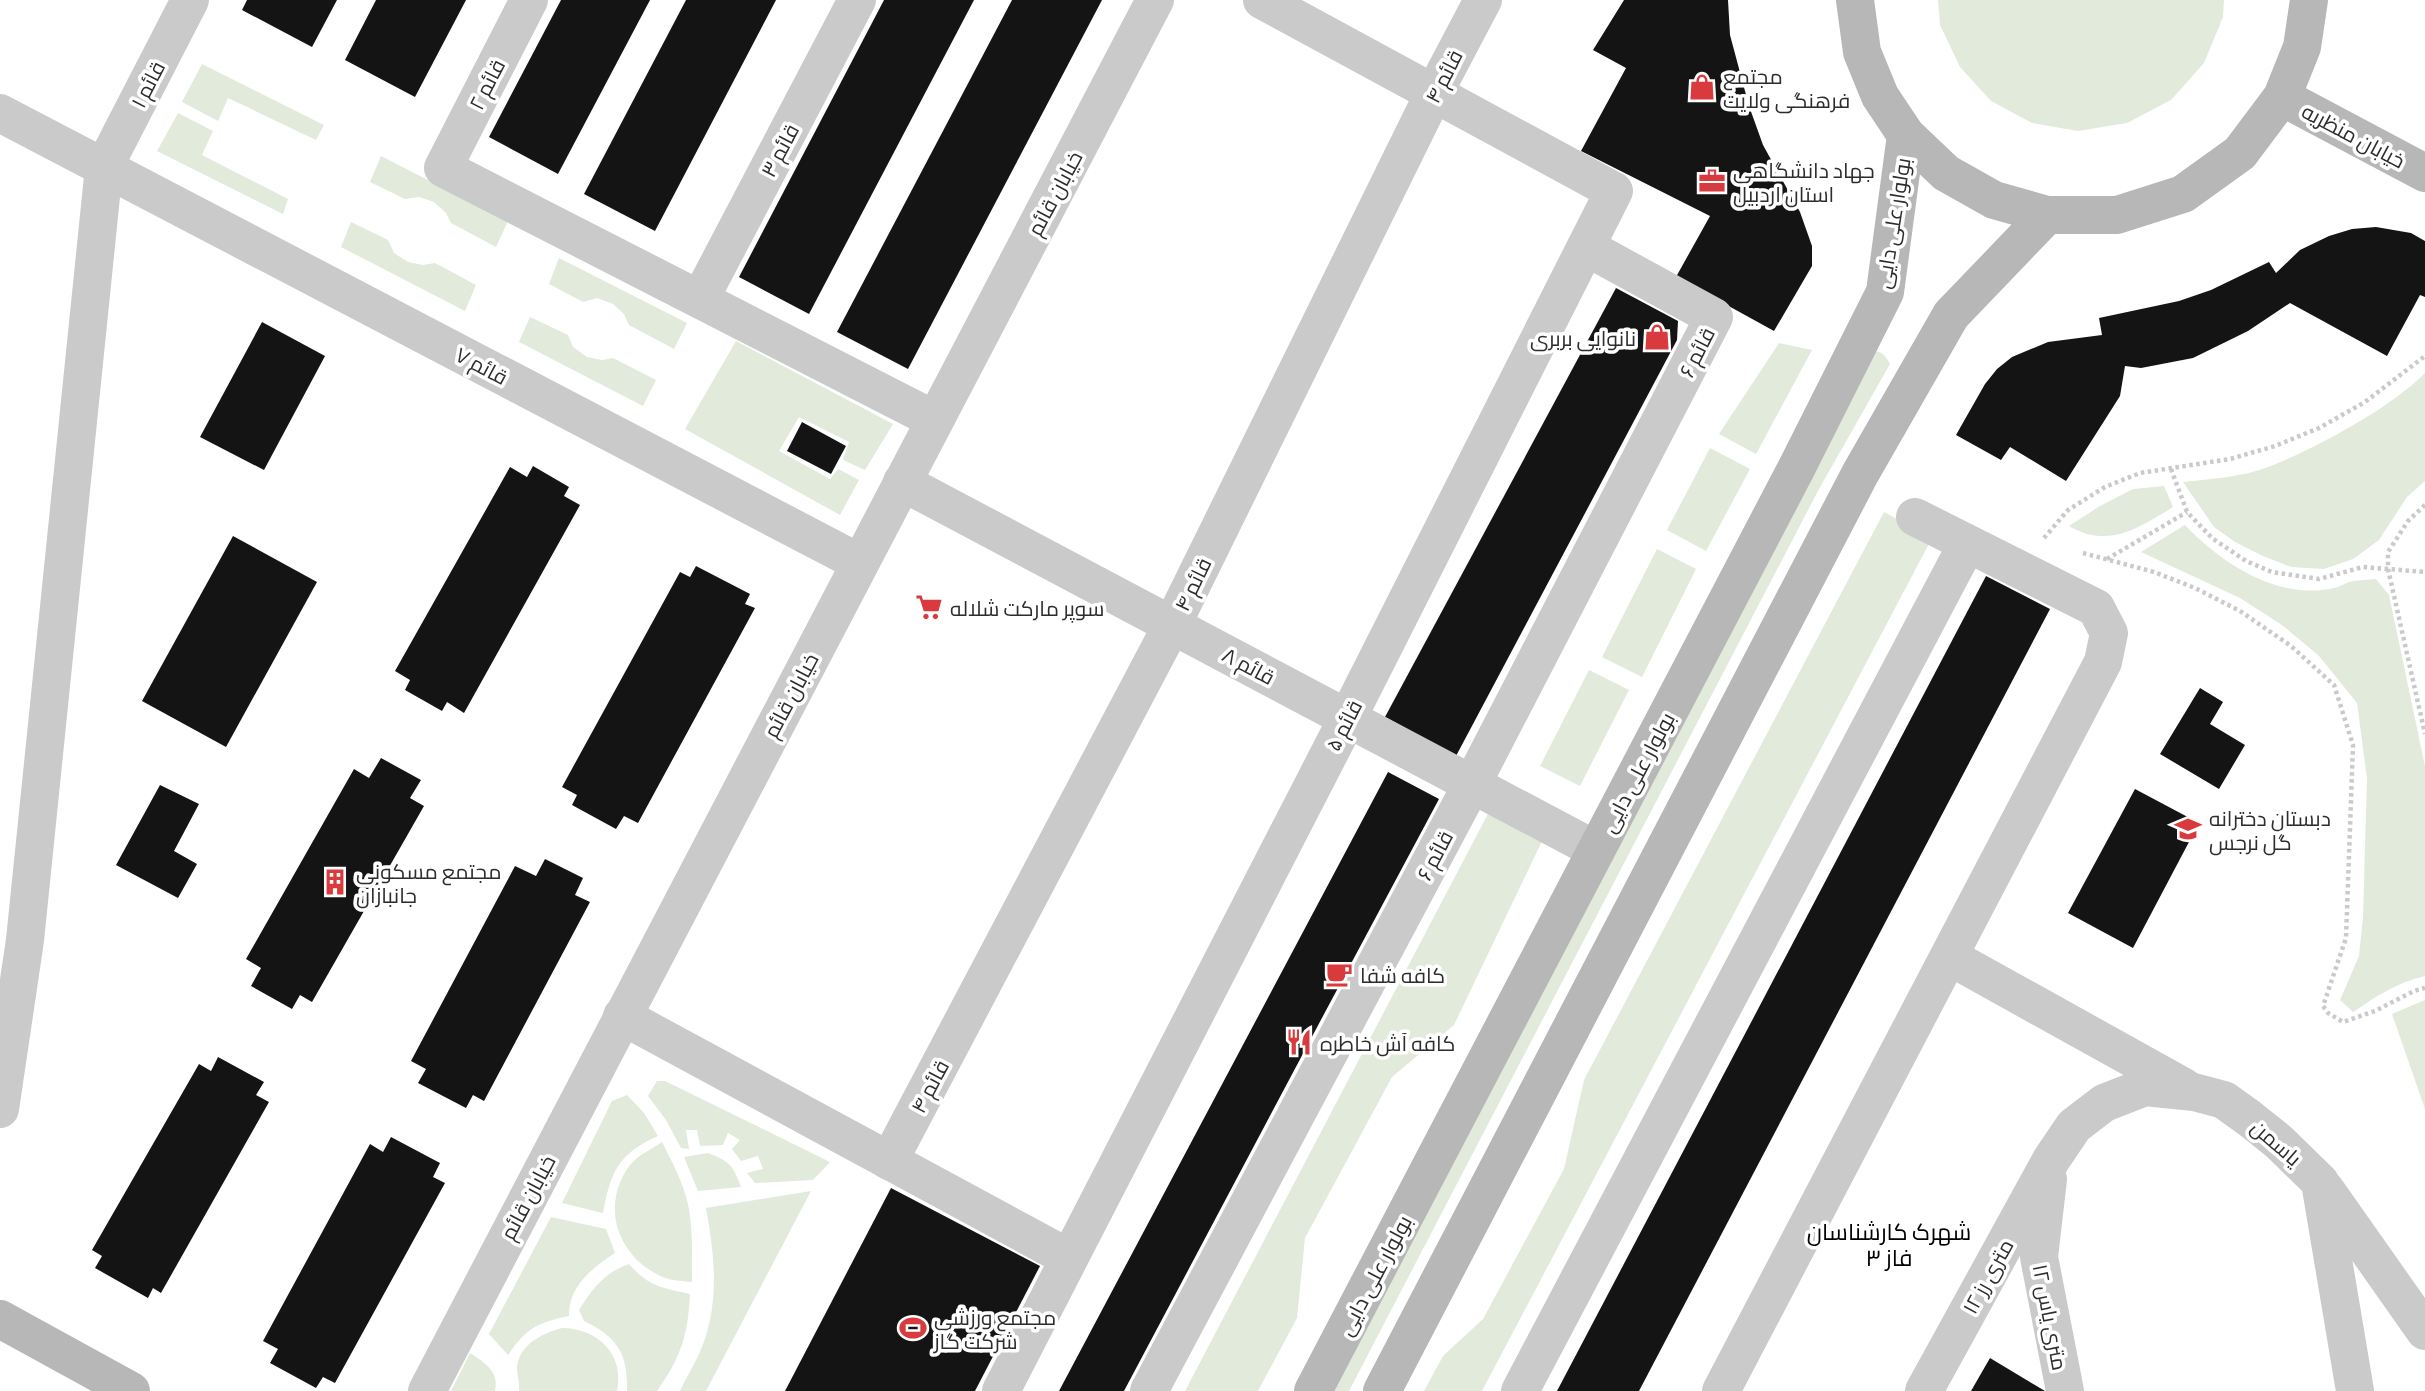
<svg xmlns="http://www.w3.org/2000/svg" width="2425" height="1391" font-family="Commissioner,Cairo,sans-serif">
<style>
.green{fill:#e2eadc}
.building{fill:#141414}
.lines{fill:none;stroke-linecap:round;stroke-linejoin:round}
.path{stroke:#cacaca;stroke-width:4.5;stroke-dasharray:3.5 3.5;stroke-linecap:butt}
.street{stroke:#cacaca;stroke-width:38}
.secondary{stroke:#b7b7b7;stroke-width:38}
.labels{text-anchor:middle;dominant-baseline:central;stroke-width:7;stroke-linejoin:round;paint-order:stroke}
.poi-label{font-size:21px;fill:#2d2d2d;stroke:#fff;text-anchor:start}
.street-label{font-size:21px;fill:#2d2d2d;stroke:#fff}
.neighbourhood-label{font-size:23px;fill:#000;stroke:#fff}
</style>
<rect width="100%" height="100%" fill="#fff"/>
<g class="green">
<path d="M 1938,0 L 2224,0 L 2223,17 L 2204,63 L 2171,100 L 2127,123 L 2078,131 L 2032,123 L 1991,101 L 1960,67 L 1940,25 Z"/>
<path d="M 202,64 L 324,125 L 316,140 L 228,98 L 218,121 L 182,102 Z"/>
<path d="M 178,113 L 213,131 L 202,155 L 288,199 L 283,214 L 157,151 Z"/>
<path d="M 381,156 L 508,221 L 496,247 L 451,223 L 446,213 L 434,202 L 419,197 L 405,199 L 370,182 Z"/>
<path d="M 351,222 L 388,240 L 394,253 L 408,262 L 423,265 L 435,263 L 476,285 L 465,311 L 341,247 Z"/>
<path d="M 559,258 L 687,323 L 674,349 L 629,325 L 624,314 L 613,304 L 597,298 L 583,302 L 549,284 Z"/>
<path d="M 530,317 L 568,335 L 573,347 L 587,357 L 602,360 L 613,358 L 656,380 L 643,406 L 519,342 Z"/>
<path d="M 736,341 L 893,424 L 865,470 L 843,460 L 849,442 L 799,417 L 779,451 L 830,479 L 838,469 L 859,480 L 840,515 L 685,429 Z"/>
<path d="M 1779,343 L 1812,350 L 1756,454 L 1719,434 Z"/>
<path d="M 1872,351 C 1882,351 1885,355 1890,364 L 1819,489 L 1349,1391 L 1328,1391 Z"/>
<path d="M 2425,373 L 2425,481 L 2407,497 L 2379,540 L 2353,559 L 2324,569 L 2291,567 L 2263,556 L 2235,542 L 2214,527 L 2183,482 C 2211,479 2242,477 2268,467 C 2313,450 2392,407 2425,373 Z"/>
<path d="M 1710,448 L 1750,469 L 1706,551 L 1667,530 Z"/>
<path d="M 2164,486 L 2173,507 C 2139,528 2108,549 2069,526 L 2100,506 L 2133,489 Z"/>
<path d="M 1884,512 L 1932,538 L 1482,1391 L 1424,1391 L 1443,1356 L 1483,1319 L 1564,1169 L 1584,1080 Z"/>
<path d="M 2185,525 C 2221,563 2278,601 2334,588 C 2339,587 2344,584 2349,582 C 2357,580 2367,580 2376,579 L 2389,595 L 2425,766 L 2425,976 C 2398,982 2375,997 2353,1012 L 2340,1000 L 2359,956 L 2363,917 L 2367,778 L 2357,703 L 2319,656 L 2282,625 L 2240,598 L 2141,552 Z"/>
<path d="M 1657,549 L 1696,569 L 1642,677 L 1602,657 Z"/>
<path d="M 1589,670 L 1629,690 L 1580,786 L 1540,766 Z"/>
<path d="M 1490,810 L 1543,839 L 1454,1025 L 1392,1077 L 1305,1238 L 1297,1318 L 1258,1391 L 1185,1391 Z"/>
<path d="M 2425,1000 L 2425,1109 L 2392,1014 Z"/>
<path d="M 657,1081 L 665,1081 L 830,1162 L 813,1180 L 755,1183 L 747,1173 L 763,1169 L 758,1156 L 741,1161 L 732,1149 L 740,1140 L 728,1133 L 723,1145 L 700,1146 L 697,1130 L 686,1130 L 689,1149 L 681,1148 L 666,1120 L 648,1096 Z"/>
<path d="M 627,1095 L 644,1113 L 658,1136 C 618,1154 611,1171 603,1213 L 562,1203 L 612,1101 Z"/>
<path d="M 662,1142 C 672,1162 683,1182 688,1204 C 693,1229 692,1256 692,1282 C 684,1281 673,1281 665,1278 C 618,1259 599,1206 630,1165 C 637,1156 652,1149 662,1142 Z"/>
<path d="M 708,1153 C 729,1161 733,1165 741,1187 L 698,1191 L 684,1157 Z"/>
<path d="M 811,1191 L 706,1391 L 680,1391 C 686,1378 694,1365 700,1352 C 720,1306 715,1256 706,1208 Z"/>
<path d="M 551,1217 L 606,1229 L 615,1253 C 592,1268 568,1287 569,1316 C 536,1323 527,1328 508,1355 L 489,1334 Z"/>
<path d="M 629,1264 C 648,1286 662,1288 690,1294 C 688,1335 681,1357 657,1391 L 627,1391 C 628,1353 617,1337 584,1321 L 579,1310 C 593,1288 604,1273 629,1264 Z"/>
<path d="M 562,1328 C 597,1328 625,1354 617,1391 L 519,1391 C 520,1383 517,1376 517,1368 C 518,1345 543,1333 562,1328 Z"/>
<path d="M 470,1353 C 484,1362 500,1372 495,1391 L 451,1391 Z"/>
</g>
<g class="building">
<path d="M 247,0 L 337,0 L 312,47 L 242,10 Z"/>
<path d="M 376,0 L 466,0 L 415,97 L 345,60 Z"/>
<path d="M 561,0 L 650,0 L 558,174 L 489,137 Z"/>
<path d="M 686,0 L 776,0 L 655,231 L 584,194 Z"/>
<path d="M 884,0 L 974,0 L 809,314 L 739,277 Z"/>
<path d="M 1012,0 L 1102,0 L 908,369 L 837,332 Z"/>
<path d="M 1624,0 L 1728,0 L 1730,35 L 1749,106 L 1763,145 L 1800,212 L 1812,246 L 1812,266 L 1774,331 L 1676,277 L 1710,216 L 1581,151 L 1626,68 L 1593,50 Z"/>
<path d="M 2376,227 L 2411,233 L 2425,241 L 2425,297 L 2420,295 L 2387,356 L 2290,303 L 2248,331 L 2193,358 L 2141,368 L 2125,366 L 2120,396 L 2066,481 L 2010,447 L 2001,460 L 1956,435 L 1985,384 L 1997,369 L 2012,357 L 2048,342 L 2102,335 L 2099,318 L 2179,301 L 2211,290 L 2269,262 L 2276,273 L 2300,250 L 2329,236 L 2352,229 Z"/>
<path d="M 1616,288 L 1678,321 L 1677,340 L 1456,756 L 1385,717 Z"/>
<path d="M 262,322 L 325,356 L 264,470 L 200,437 Z"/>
<path d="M 802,422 L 846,446 L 831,474 L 787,451 Z"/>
<path d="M 533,466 L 569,487 L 564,496 L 580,505 L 464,713 L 447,702 L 442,711 L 405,690 L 410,680 L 395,671 L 510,467 L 527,477 Z"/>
<path d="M 233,536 L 317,582 L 226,747 L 142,701 Z"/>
<path d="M 696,566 L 750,594 L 745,604 L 755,608 L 638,823 L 624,816 L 616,829 L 572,805 L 577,795 L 562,787 L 680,572 L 690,577 Z"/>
<path d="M 1986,576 L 2050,609 L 1639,1391 L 1557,1391 Z"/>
<path d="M 2200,688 L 2223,702 L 2210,724 L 2245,745 L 2219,789 L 2160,754 Z"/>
<path d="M 381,758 L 421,780 L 410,798 L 424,806 L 312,1002 L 300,995 L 292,1009 L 251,986 L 261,968 L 246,959 L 354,769 L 369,778 Z"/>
<path d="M 1388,772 L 1439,799 L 1323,1016 L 1124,1391 L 1059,1391 Z"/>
<path d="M 160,785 L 199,804 L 174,851 L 197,864 L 178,898 L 116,865 Z"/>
<path d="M 2135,789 L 2199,823 L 2133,948 L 2068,913 Z"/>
<path d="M 545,859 L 583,878 L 575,895 L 590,902 L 484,1101 L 473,1095 L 466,1108 L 418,1083 L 426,1069 L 411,1061 L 515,866 L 536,876 Z"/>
<path d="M 218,1057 L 264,1082 L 256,1095 L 269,1102 L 161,1293 L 153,1288 L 148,1298 L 95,1268 L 102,1256 L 92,1250 L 199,1064 L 211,1071 Z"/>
<path d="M 391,1137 L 440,1163 L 433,1177 L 445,1183 L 335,1383 L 323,1377 L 316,1388 L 270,1363 L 278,1349 L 263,1341 L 370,1144 L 383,1152 Z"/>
<path d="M 891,1188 L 1040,1266 L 975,1391 L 785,1391 Z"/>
<path d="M 1990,1358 L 2045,1391 L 1971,1391 Z"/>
</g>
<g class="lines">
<g class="path">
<path d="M 2171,469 L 2187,512 L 2212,538 L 2246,561 L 2272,572 L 2319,579 L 2363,567 L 2425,572"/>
<path d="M 2425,505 L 2408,521 L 2388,552 L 2388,569 L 2425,734"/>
<path d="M 2044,538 L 2068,510 L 2105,487 L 2140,473 L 2230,459 L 2275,446 L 2319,428 L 2365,402 L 2425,356"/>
<path d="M 2083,553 L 2154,572 L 2195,588 L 2240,611 L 2291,646 L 2334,685 L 2353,745 L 2346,938 L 2323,1006 L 2328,1013 L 2343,1022 L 2375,1011 L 2414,991 L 2425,988"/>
<path d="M 2107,559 L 2187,512"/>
</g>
<g class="street">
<path d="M 529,0 L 443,168 L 935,420"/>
<path d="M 0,113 L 860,563"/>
<path d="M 700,299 L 857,0"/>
<path d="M 902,482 L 1596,850"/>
<path d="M 1950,957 L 2184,1087"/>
<path d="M 622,1016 L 1069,1258"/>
<path d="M 0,1109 L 25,940 L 104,167 L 190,0"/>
<path d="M 889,1161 L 1172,625 L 1434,93 L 1483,0"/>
<path d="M 2048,1179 L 2039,1257 L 2065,1391"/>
<path d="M 2325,1189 L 2425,1331"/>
<path d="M 427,1391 L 1155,0"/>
<path d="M 1001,1391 L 1348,717 L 1614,191 L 1262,0"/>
<path d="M 1149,1391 L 1472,784 L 1714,317 L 1586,247"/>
<path d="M 1520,1391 L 1967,544"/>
<path d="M 1721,1391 L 2103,662 L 2109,633 L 2096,608 L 1915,517"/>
<path d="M 1924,1391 L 2051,1160 L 2074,1126 L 2104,1103 L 2145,1087 L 2194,1092 L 2224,1100 L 2249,1118 L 2279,1142 L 2320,1182 L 2355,1391"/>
</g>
<g class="secondary">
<path d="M 1855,0 L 1862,52 L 1880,96 L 1906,135 L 1946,173 L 1994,200 L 2047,215 L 2117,215 L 2183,194 L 2240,153 L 2282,97 L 2302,47 L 2309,0"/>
<path d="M 2282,97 L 2425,173"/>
<path d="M 0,1319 L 131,1391"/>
<path d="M 1313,1391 L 1797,467 L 1885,292 L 1906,135"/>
<path d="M 1382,1391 L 1860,474 L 1951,315 L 2047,215"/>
</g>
</g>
<defs>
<g id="shop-bare" transform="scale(2.1)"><path d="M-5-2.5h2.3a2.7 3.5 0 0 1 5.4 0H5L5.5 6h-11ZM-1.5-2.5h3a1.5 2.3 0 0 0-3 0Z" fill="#d93a3d" stroke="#fff" stroke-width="2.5" paint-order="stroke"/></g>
<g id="office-bare" transform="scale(2.1)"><path d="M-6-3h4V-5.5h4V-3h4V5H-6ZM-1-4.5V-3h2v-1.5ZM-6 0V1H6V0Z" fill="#d93a3d" stroke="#fff" stroke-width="2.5" paint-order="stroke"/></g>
<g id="supermarket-bare" transform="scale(2.1)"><path d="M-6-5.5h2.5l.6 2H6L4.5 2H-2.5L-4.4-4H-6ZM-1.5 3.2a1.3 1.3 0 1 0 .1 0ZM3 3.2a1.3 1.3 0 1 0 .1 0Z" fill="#d93a3d" stroke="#fff" stroke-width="2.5" paint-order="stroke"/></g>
<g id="school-bare" transform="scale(2.1)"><path d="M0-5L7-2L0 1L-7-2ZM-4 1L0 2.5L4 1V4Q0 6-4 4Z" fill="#d93a3d" stroke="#fff" stroke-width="2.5" paint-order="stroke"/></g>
<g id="building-bare" transform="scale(2.1)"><path d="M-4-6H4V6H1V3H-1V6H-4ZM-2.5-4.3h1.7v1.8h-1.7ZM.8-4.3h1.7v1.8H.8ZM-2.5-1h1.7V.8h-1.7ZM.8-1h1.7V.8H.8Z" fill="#d93a3d" stroke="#fff" stroke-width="2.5" paint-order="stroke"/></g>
<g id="cafe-bare" transform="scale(2.1)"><path d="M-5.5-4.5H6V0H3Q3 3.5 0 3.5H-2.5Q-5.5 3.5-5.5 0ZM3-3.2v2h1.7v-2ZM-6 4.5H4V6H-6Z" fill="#d93a3d" stroke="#fff" stroke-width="2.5" paint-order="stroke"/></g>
<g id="restaurant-bare" transform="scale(2.1)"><path d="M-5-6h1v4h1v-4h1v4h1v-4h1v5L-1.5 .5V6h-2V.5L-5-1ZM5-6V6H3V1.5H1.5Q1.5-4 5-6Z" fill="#d93a3d" stroke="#fff" stroke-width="2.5" paint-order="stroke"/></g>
<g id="stadium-bare" transform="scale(2.1)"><path d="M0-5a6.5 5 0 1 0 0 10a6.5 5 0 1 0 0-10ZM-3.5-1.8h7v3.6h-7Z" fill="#d93a3d" stroke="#fff" stroke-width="2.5" paint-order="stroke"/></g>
</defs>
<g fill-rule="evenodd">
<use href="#shop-bare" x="1702" y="87"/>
<use href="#office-bare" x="1712" y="181"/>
<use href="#shop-bare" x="1657" y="337"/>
<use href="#supermarket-bare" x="929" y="607"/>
<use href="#school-bare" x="2188" y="829"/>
<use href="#building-bare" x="335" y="882"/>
<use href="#cafe-bare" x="1339" y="974"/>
<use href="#restaurant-bare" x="1299" y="1042"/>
<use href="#stadium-bare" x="913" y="1328"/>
</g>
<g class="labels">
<g class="poi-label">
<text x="1723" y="75">مجتمع<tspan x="1723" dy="24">فرهنگی ولایت</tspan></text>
<text x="1733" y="169">جهاد دانشگاهی<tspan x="1733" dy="24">استان اردبیل</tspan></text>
<text x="1636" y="337" text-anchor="end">نانوایی بربری</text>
<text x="950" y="607">سوپر مارکت شلاله</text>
<text x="2209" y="817">دبستان دخترانه<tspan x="2209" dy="24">گل نرجس</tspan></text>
<text x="356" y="870">مجتمع مسکونی<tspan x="356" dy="24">جانبازان</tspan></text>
<text x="1360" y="974">کافه شفا</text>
<text x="1320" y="1042">کافه آش خاطره</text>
<text x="934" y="1316">مجتمع ورزشی<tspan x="934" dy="24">شرکت گاز</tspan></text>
</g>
<g class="street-label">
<text transform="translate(1443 76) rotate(-63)">قائم ۴</text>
<text transform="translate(147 84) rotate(-63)">قائم ۱</text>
<text transform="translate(486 84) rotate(-63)">قائم ۲</text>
<text transform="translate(2354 135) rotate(28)">خیابان منظریه</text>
<text transform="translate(779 150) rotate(-62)">قائم ۳</text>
<text transform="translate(1054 193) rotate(-62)">خیابان قائم</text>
<text transform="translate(1892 223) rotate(-81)">بولوار علی دایی</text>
<text transform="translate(1696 352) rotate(-63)">قائم ۶</text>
<text transform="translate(482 365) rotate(28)">قائم ۷</text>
<text transform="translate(1192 584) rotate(-64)">قائم ۴</text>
<text transform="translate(1249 665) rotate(28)">قائم ۸</text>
<text transform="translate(790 695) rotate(-62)">خیابان قائم</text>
<text transform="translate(1343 725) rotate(-63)">قائم ۵</text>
<text transform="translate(1637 772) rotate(-62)">بولوار علی دایی</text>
<text transform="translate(1434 855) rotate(-62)">قائم ۶</text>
<text transform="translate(929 1086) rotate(-62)">قائم ۴</text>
<text transform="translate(2277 1142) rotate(41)">یاسمن</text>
<text transform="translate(527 1197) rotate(-62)">خیابان قائم</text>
<text transform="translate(1374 1275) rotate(-62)">بولوار علی دایی</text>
<text transform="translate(1987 1276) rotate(-61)">۱۲ متری رز</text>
<text transform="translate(2051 1317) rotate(79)">۱۲ متری یاس</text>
</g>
<g class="neighbourhood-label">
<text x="1889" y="1231">شهرک کارشناسان<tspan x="1889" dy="26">فاز ٣</tspan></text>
</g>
</g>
</svg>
